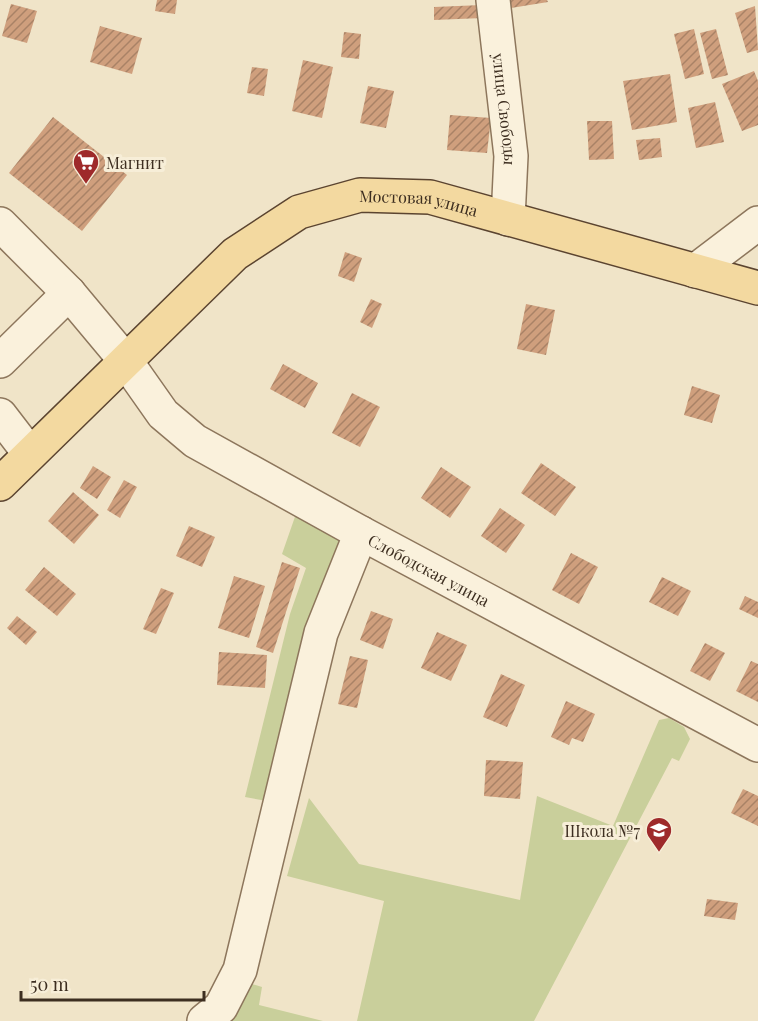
<svg xmlns="http://www.w3.org/2000/svg" width="758" height="1021" font-family="'Playfair Display',serif">
<style>
.grass{fill:#c9cf9b}
.building{fill:url(#building-hatch)}
.lines{fill:none;stroke-linecap:round;stroke-linejoin:round}
.minor-casing{stroke:#8d765c;stroke-width:36}
.major-casing{stroke:#5b4430;stroke-width:36}
.minor{stroke:#faf1dc;stroke-width:33}
.major{stroke:#f3d9a0;stroke-width:33}
.labels{text-anchor:middle;dominant-baseline:central;stroke-width:6;stroke-linejoin:round;paint-order:stroke}
.street-label{font-size:16px;fill:#3d2e20;stroke:#f7eed8}
.poi-label{font-size:16px;fill:#3d2e20;stroke:#f7eed8;text-anchor:start}
</style>
<defs>
<pattern id="building-hatch" width="6" height="6" patternUnits="userSpaceOnUse" patternTransform="scale(1.5)"><rect width="6" height="6" fill="#cf9f7d"/><path d="M-1 1l2-2M0 6l6-6M5 7l2-2" fill="none" stroke="#a98266"/></pattern>
</defs>
<rect width="100%" height="100%" fill="#f0e4c8"/>
<g class="grass">
<path d="M 297,511 L 335,534 L 341,546 L 267,801 L 245,797 L 290,614 L 306,568 L 282,554 Z"/>
<path d="M 669,718 L 684,727 L 690,739 L 679,761 L 672,758 L 534,1021 L 357,1021 L 384,901 L 287,876 L 309,798 L 359,864 L 520,900 L 537,796 L 613,826 L 659,720 Z"/>
<path d="M 252,984 L 262,987 L 259,1005 L 323,1021 L 221,1021 Z"/>
</g>
<g class="building">
<path d="M 157,0 L 177,0 L 175,14 L 155,11 Z"/>
<path d="M 510,0 L 547,0 L 548,2 L 511,8 Z"/>
<path d="M 11,4 L 37,11 L 27,43 L 2,36 Z"/>
<path d="M 482,5 L 483,18 L 434,20 L 434,7 Z"/>
<path d="M 755,6 L 758,50 L 747,53 L 735,13 Z"/>
<path d="M 100,26 L 142,38 L 132,74 L 90,62 Z"/>
<path d="M 694,29 L 704,74 L 685,79 L 674,34 Z"/>
<path d="M 716,29 L 728,75 L 712,79 L 700,33 Z"/>
<path d="M 344,32 L 361,34 L 359,59 L 341,57 Z"/>
<path d="M 303,60 L 333,67 L 322,118 L 292,111 Z"/>
<path d="M 252,67 L 268,69 L 264,96 L 247,93 Z"/>
<path d="M 754,71 L 758,81 L 758,125 L 742,131 L 722,84 Z"/>
<path d="M 670,74 L 677,122 L 632,130 L 623,81 Z"/>
<path d="M 368,86 L 394,91 L 386,128 L 360,123 Z"/>
<path d="M 715,102 L 724,142 L 696,148 L 688,108 Z"/>
<path d="M 450,115 L 491,118 L 487,153 L 447,150 Z"/>
<path d="M 53,117 L 127,175 L 82,231 L 9,173 Z"/>
<path d="M 587,121 L 612,121 L 614,159 L 589,160 Z"/>
<path d="M 660,138 L 662,157 L 639,160 L 636,140 Z"/>
<path d="M 345,252 L 362,258 L 354,282 L 338,276 Z"/>
<path d="M 371,299 L 382,304 L 372,328 L 360,322 Z"/>
<path d="M 526,304 L 555,310 L 546,355 L 517,349 Z"/>
<path d="M 283,364 L 318,383 L 305,408 L 270,389 Z"/>
<path d="M 692,386 L 720,395 L 712,423 L 684,415 Z"/>
<path d="M 352,393 L 380,407 L 360,447 L 332,433 Z"/>
<path d="M 541,463 L 576,487 L 555,516 L 521,493 Z"/>
<path d="M 93,466 L 111,477 L 97,499 L 80,488 Z"/>
<path d="M 441,467 L 471,487 L 450,518 L 421,498 Z"/>
<path d="M 124,480 L 137,487 L 120,518 L 107,510 Z"/>
<path d="M 73,492 L 99,515 L 74,544 L 48,521 Z"/>
<path d="M 500,508 L 525,525 L 506,553 L 481,536 Z"/>
<path d="M 189,526 L 215,537 L 202,567 L 176,556 Z"/>
<path d="M 571,553 L 598,567 L 579,604 L 552,590 Z"/>
<path d="M 282,562 L 300,568 L 273,653 L 256,647 Z"/>
<path d="M 44,567 L 76,594 L 57,616 L 25,590 Z"/>
<path d="M 234,576 L 265,586 L 249,638 L 218,628 Z"/>
<path d="M 662,577 L 691,591 L 678,616 L 649,602 Z"/>
<path d="M 161,588 L 174,593 L 156,634 L 143,629 Z"/>
<path d="M 745,596 L 758,602 L 758,618 L 739,609 Z"/>
<path d="M 371,611 L 393,619 L 383,649 L 360,640 Z"/>
<path d="M 17,616 L 37,632 L 26,645 L 7,628 Z"/>
<path d="M 437,632 L 467,645 L 451,681 L 421,668 Z"/>
<path d="M 705,643 L 725,653 L 710,681 L 690,671 Z"/>
<path d="M 219,652 L 267,655 L 265,688 L 217,685 Z"/>
<path d="M 350,656 L 368,660 L 357,708 L 338,704 Z"/>
<path d="M 751,661 L 758,664 L 758,702 L 736,691 Z"/>
<path d="M 501,674 L 525,685 L 507,727 L 483,717 Z"/>
<path d="M 566,701 L 595,714 L 583,742 L 572,738 L 569,745 L 551,737 Z"/>
<path d="M 486,760 L 523,762 L 520,799 L 484,796 Z"/>
<path d="M 743,789 L 758,796 L 758,826 L 731,813 Z"/>
<path d="M 707,899 L 738,903 L 735,920 L 704,916 Z"/>
</g>
<g class="lines">
<g class="minor-casing">
<g id="minor">
<path id="s1" d="M 493,0 L 511,156 L 508,219"/>
<path id="s2" d="M 0,224 L 69,293 L 125,360 L 163,414 L 195,441 L 361,533 L 758,745"/>
<path d="M 695,271 L 758,223"/>
<path d="M 0,361 L 69,293"/>
<path d="M 0,415 L 30,454"/>
<path d="M 204,1021 L 221,1007 L 240,970 L 321,633 L 361,533"/>
</g>
</g>
<g class="major-casing">
<g id="major">
<path id="s3" d="M 0,484 L 235,254 L 299,212 L 360,195 L 430,197 L 758,288"/>
</g>
</g>
<use href="#minor" class="minor"/>
<use href="#major" class="major"/>
</g>
<defs>
<g id="supermarket-pin" transform="scale(1.35)"><path d="M0 17L-7.5 6A9.5 9.5 0 1 1 7.5 6Z" fill="#9e2a2b" stroke="#f7eed8"/><path d="M-6-5.5h2.5l.6 2H6L4.5 2H-2.5L-4.4-4H-6ZM-1.5 3.2a1.3 1.3 0 1 0 .1 0ZM3 3.2a1.3 1.3 0 1 0 .1 0Z" fill="#fff"/></g>
<g id="school-pin" transform="scale(1.35)"><path d="M0 17L-7.5 6A9.5 9.5 0 1 1 7.5 6Z" fill="#9e2a2b" stroke="#f7eed8"/><path d="M0-5L7-2L0 1L-7-2ZM-4 1L0 2.5L4 1V4Q0 6-4 4Z" fill="#fff"/></g>
</defs>
<g fill-rule="evenodd">
<use href="#supermarket-pin" x="86" y="162"/>
<use href="#school-pin" x="659" y="830"/>
</g>
<g class="labels">
<g class="street-label">
<text stroke="none"><textPath href="#s1" startOffset="110">улица Свободы</textPath></text>
<text stroke="none"><textPath href="#s3" startOffset="528">Мостовая улица</textPath></text>
<text stroke="none"><textPath href="#s2" startOffset="560">Слободская улица</textPath></text>
</g>
<g class="poi-label">
<text x="106" y="162">Магнит</text>
<text x="640" y="830" text-anchor="end">Школа №7</text>
</g>
</g>
<path d="M21 991v9h183v-9" fill="none" stroke="#3d2e20" stroke-width="3"/>
<text x="30" y="991" font-size="18" fill="#3d2e20" stroke="#f7eed8" stroke-width="4.5" paint-order="stroke">50 m</text>
</svg>
